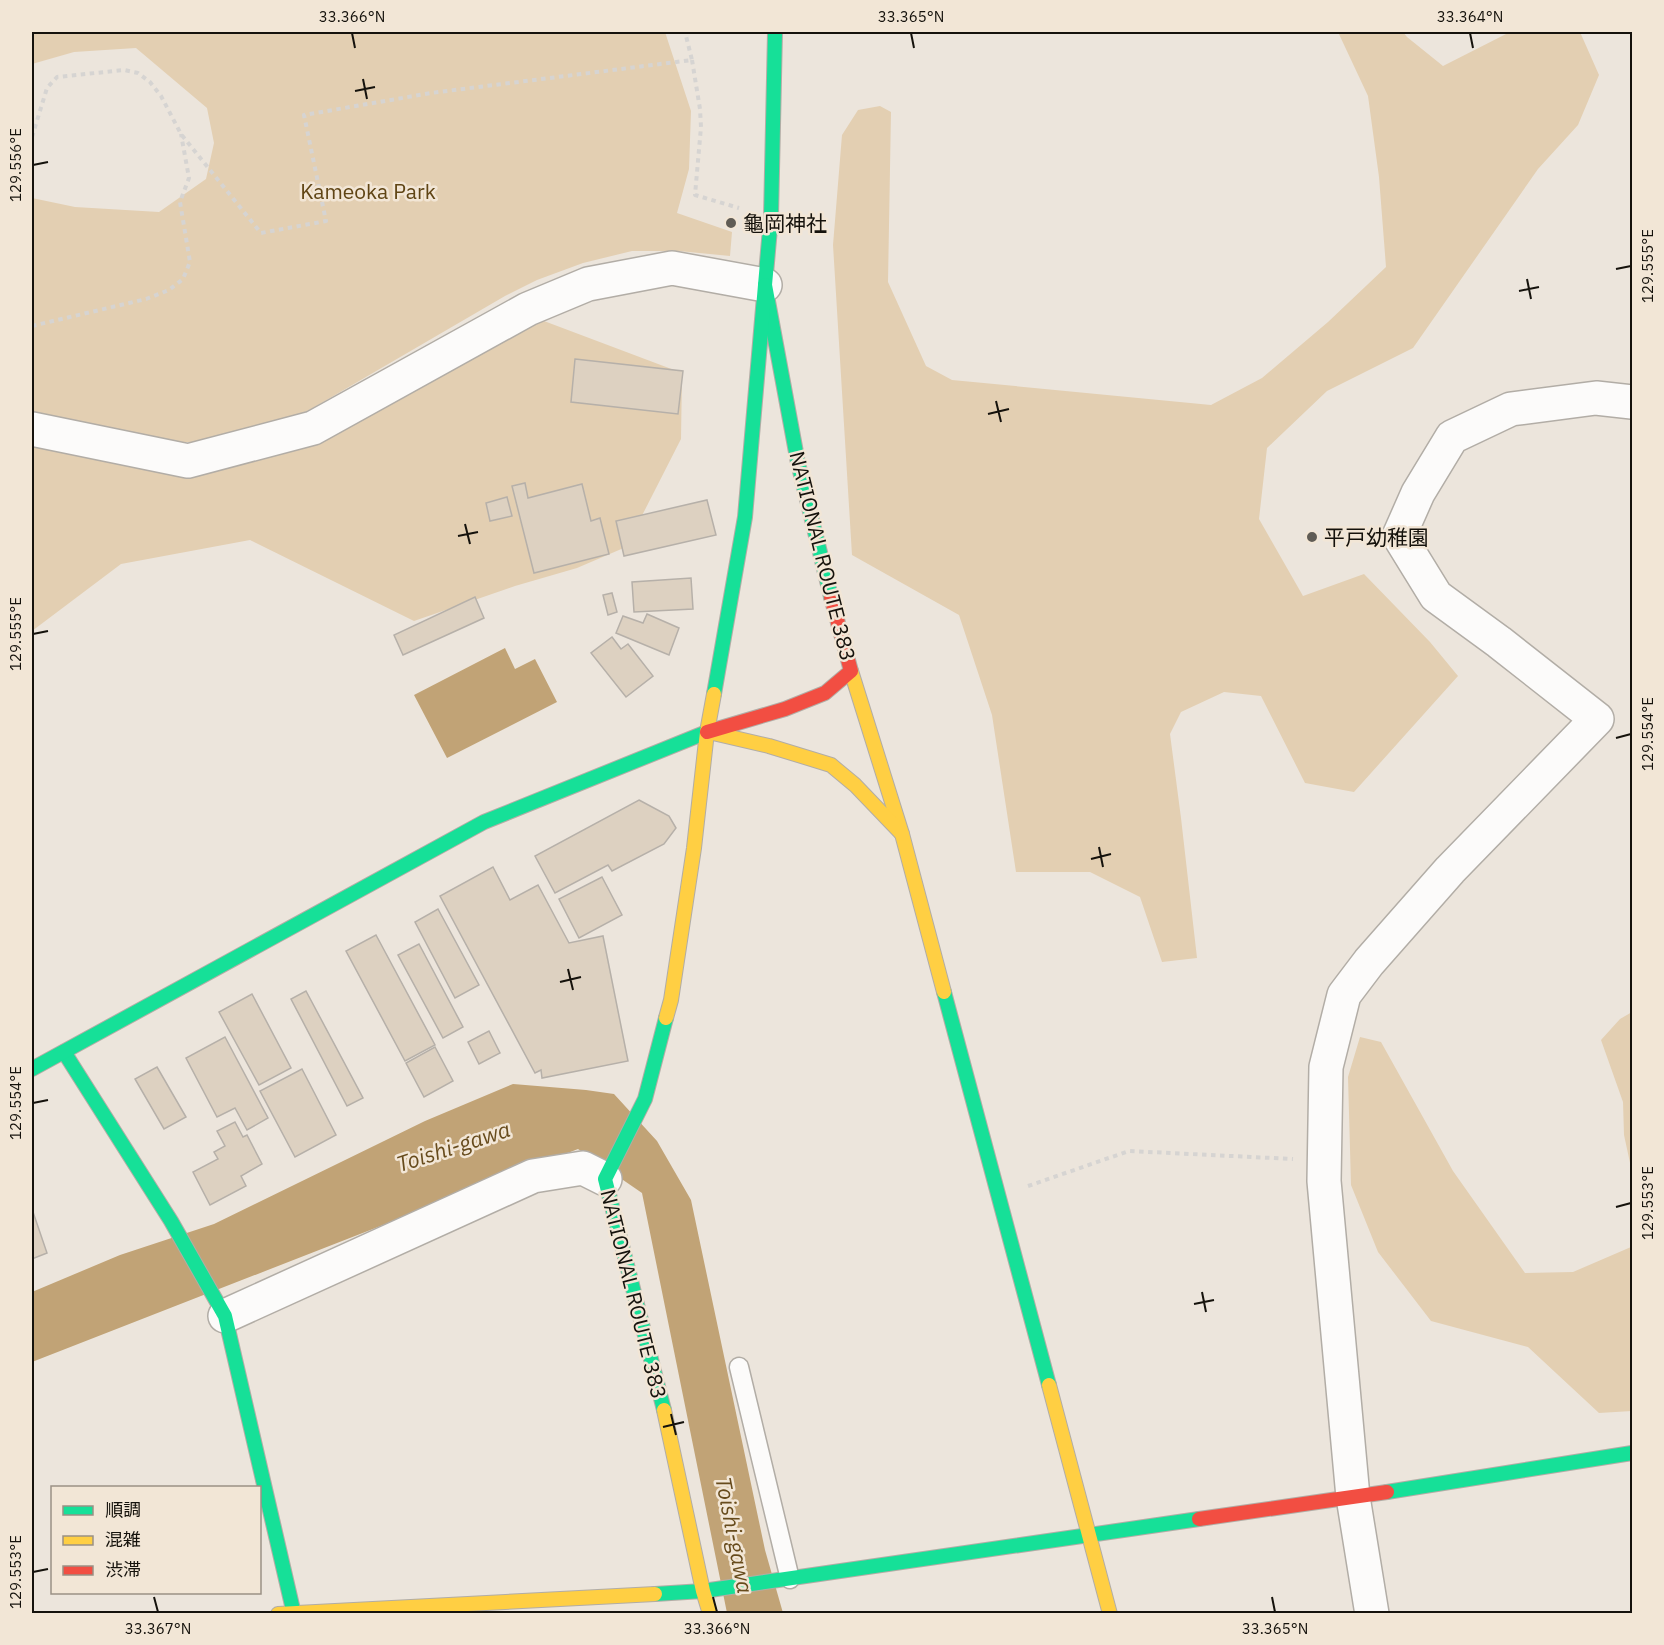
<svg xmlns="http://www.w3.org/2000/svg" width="1664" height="1645" font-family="'IBM Plex Sans','Noto Sans JP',sans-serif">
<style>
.green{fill:#e3cfb2}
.water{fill:#c1a376}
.building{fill:#ddd1c1;stroke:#b6b0a9;stroke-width:1.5}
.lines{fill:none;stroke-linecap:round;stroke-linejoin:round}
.lane-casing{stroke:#b2ada6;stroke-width:21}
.street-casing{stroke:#b2ada6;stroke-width:36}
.fast-casing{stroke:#b2ada6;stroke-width:16}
.slow-casing{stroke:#b2ada6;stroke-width:16}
.jam-casing{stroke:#b2ada6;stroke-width:16}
.path{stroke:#d6d4d2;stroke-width:4;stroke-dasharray:4.5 4.5;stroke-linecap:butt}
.lane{stroke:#fcfbfa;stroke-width:18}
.street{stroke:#fcfbfa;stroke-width:33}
.fast{stroke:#16e098;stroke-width:14}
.slow{stroke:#ffcf43;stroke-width:14}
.jam{stroke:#f24e42;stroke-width:14}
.ticks{fill:none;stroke:#15120c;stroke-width:2}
.poi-dot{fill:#605c55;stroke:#f2e6d6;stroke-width:2}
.labels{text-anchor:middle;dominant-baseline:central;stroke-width:5;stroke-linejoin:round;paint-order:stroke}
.park-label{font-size:21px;fill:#604515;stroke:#f2e6d6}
.poi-label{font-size:21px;fill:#15120c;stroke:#f2e6d6;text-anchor:start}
.street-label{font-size:21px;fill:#15120c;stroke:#f2e6d6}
.water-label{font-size:22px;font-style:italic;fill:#674b1c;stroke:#f2e6d6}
.neatline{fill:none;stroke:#15120c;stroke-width:2}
.ticks-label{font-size:15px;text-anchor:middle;fill:#15120c}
</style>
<rect width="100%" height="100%" fill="#ece5dc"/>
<g class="green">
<path d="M 32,32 L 665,32 L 691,111 L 689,169 L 677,213 L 732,232 L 730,256 L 679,251 L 632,251 L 583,263 L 537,280 L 505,296 L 311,409 L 282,423 L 199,442 L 182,442 L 32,414 L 32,198 L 75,207 L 159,212 L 206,179 L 214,143 L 207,108 L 136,48 L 74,52 L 32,64 Z"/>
<path d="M 1338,32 L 1403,32 L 1407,37 L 1443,66 L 1510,32 L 1580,32 L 1599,75 L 1578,125 L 1538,169 L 1413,348 L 1327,391 L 1267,448 L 1259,519 L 1303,596 L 1364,574 L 1430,642 L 1458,676 L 1354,792 L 1305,783 L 1261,696 L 1224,692 L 1181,712 L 1170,734 L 1181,818 L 1197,958 L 1162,962 L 1140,897 L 1090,872 L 1016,872 L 992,715 L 959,615 L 852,555 L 833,245 L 842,135 L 858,110 L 880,106 L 891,112 L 888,282 L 926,366 L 952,380 L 1211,405 L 1262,378 L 1328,322 L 1386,267 L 1379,177 L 1368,96 Z"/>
<path d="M 536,318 L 682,373 L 681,439 L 626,547 L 577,568 L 515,586 L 414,621 L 250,540 L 121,564 L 32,631 L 32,442 L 186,473 Z"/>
<path d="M 1632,1012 L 1632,1172 L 1624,1135 L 1623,1102 L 1601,1040 L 1620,1019 Z"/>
<path d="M 1360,1037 L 1381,1042 L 1453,1171 L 1525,1273 L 1573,1272 L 1631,1247 L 1632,1231 L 1632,1411 L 1599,1413 L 1528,1347 L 1431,1321 L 1378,1252 L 1351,1185 L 1348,1077 Z"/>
</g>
<g class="water">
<path d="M 505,648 L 515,669 L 535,659 L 557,702 L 447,758 L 414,695 Z"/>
<path d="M 513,1084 L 586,1090 L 614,1094 L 657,1141 L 691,1200 L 765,1550 L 783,1613 L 727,1613 L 642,1193 L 578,1149 L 32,1362 L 32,1292 L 120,1255 L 214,1224 L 425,1121 Z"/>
</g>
<g class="building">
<path d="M 575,359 L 683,371 L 678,414 L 571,402 Z"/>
<path d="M 525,483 L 528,498 L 582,484 L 591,521 L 600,518 L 609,554 L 534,573 L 512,486 Z"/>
<path d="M 507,497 L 512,516 L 490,521 L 486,503 Z"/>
<path d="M 707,500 L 716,535 L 624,556 L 616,521 Z"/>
<path d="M 691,578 L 693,609 L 634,612 L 632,582 Z"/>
<path d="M 612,593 L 617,612 L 608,615 L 603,595 Z"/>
<path d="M 475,597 L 484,618 L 403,655 L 394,635 Z"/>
<path d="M 647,614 L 679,628 L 669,655 L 616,633 L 623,616 L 643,623 Z"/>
<path d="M 612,637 L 621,649 L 628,644 L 653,676 L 626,697 L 591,653 Z"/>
<path d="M 639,800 L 669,816 L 676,828 L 664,844 L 612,871 L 608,865 L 555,893 L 535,856 Z"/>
<path d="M 493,867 L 510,900 L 538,885 L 569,943 L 603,936 L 628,1061 L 542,1078 L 541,1070 L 535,1073 L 440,896 Z"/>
<path d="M 602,877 L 622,915 L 579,938 L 559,899 Z"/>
<path d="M 438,909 L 479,985 L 455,998 L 415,922 Z"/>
<path d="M 376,935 L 435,1045 L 405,1061 L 346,951 Z"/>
<path d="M 419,944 L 463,1027 L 443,1038 L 398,955 Z"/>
<path d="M 306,991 L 363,1098 L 347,1106 L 291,999 Z"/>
<path d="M 252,994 L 291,1068 L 259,1085 L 219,1012 Z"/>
<path d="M 489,1031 L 500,1053 L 479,1064 L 468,1042 Z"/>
<path d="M 225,1037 L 268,1118 L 247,1130 L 235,1108 L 217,1117 L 186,1058 Z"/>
<path d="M 435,1047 L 453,1081 L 424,1097 L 406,1063 Z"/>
<path d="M 157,1067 L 186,1117 L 164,1129 L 135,1079 Z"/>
<path d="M 302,1069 L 336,1135 L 295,1157 L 260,1091 Z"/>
<path d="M 235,1122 L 243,1137 L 247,1135 L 262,1164 L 241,1176 L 246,1186 L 210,1205 L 193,1172 L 218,1159 L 214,1152 L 225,1146 L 217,1131 Z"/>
<path d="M 32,1209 L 47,1253 L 32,1259 Z"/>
</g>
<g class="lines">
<g class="lane-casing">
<path id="lane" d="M 739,1367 L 790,1579"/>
</g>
<g class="street-casing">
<g id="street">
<path d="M 32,429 L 188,461 L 313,428 L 528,309 L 588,284 L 672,268 L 765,285"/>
<path d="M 225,1316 L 533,1176 L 583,1168 L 605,1179"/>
<path d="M 1372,1614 L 1353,1497 L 1324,1181 L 1326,1067 L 1344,995 L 1369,962 L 1450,870 L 1597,719 L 1499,642 L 1436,596 L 1399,536 L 1418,493 L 1452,437 L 1511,409 L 1596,398 L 1632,402"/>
</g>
</g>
<g class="fast-casing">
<g id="fast">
<path d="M 775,32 L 771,217 L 765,285 L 798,463 L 831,597"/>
<path d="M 714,694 L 745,517 L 765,285"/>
<path d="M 944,992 L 1049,1385"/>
<path d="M 64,1052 L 171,1221 L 225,1316 L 294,1614"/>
<path d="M 32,1069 L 484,822 L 707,732 L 713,733"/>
<path d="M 664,1410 L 605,1179 L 645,1099 L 666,1018"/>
<path d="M 1387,1492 L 1632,1453"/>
<path d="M 655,1594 L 703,1591 L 1199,1519"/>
</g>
</g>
<g class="slow-casing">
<g id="slow">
<path d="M 851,671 L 902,834 L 944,992"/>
<path d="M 713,733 L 769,746 L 831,765 L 855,785 L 902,834"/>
<path d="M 666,1018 L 671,1000 L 694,848 L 707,732 L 714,694"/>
<path d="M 1049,1385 L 1110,1614"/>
<path d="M 664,1410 L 703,1591 L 710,1614"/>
<path d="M 278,1614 L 655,1594"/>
</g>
</g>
<g class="jam-casing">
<g id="jam">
<path d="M 707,732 L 785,709 L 825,693 L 851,671 L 831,597"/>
<path d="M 1199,1519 L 1387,1492"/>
</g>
</g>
<g class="path">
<path d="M 692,60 L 700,109 L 701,127 L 695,195 L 739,208"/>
<path d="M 32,137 L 47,88 L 57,77 L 124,70 L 138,73 L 150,82 L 161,96 L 181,134 L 261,233 L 326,221 L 304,115 L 431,93 L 692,60 L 685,32"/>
<path d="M 32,326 L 146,299 L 169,290 L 183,279 L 190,262 L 180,202 L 189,178 L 181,134"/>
<path d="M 1028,1186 L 1129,1151 L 1293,1159"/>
</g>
<use href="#lane" class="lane"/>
<use href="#street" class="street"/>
<use href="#fast" class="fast"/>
<use href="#slow" class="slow"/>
<use href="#jam" class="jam"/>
</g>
<path class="ticks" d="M 352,33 L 355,48M 911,33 L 914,48M 1470,33 L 1473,48M 363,79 L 367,99M 355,91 L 375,87M 33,165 L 48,162M 1616,269 L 1631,266M 1527,279 L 1531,299M 1519,291 L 1539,287M 996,401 L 1001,422M 988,414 L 1009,409M 465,524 L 470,544M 458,536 L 478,532M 33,634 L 48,631M 1616,738 L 1631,734M 1099,847 L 1103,867M 1091,859 L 1111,854M 568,969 L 573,990M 560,982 L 581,977M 33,1103 L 48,1100M 1616,1207 L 1631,1203M 1202,1292 L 1206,1312M 1194,1304 L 1214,1300M 671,1414 L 676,1435M 663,1427 L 684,1422M 33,1572 L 48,1569M 154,1597 L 158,1612M 713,1597 L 717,1612M 1272,1597 L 1275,1612"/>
<g class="poi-dot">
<circle cx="731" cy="223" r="6"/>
<circle cx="1312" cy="537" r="6"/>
</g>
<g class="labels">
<g class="park-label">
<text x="368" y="191">Kameoka Park</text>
</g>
<g class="poi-label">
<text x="743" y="223">龜岡神社</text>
<text x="1324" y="537">平戸幼稚園</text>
</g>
<g class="street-label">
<text transform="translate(823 556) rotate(76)">NATIONAL ROUTE 383</text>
<text transform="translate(634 1294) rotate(76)">NATIONAL ROUTE 383</text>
</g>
<g class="water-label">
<text transform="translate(453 1146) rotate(-18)">Toishi-gawa</text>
<text transform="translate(735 1535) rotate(79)">Toishi-gawa</text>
</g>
</g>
<rect width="1664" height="1645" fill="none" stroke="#f2e6d6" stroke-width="66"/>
<rect x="51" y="1486" width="210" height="108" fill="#f2e6d6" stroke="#9a9185" stroke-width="1.5"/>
<rect x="63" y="1506" width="30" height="9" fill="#16e098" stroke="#9a9185" stroke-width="1.5"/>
<text x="105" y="1516" font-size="18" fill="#15120c">順調</text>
<rect x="63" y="1536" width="30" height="9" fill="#ffcf43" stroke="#9a9185" stroke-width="1.5"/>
<text x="105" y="1546" font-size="18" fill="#15120c">混雑</text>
<rect x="63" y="1566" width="30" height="9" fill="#f24e42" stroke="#9a9185" stroke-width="1.5"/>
<text x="105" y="1576" font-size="18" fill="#15120c">渋滞</text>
<rect x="33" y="33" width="1598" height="1579" class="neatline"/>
<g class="ticks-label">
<text x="352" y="22">33.366°N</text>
<text x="911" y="22">33.365°N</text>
<text x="1470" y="22">33.364°N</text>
<text transform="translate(16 165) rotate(-90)" y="5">129.556°E</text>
<text transform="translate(1648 266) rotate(-90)" y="5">129.555°E</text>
<text transform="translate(16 634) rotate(-90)" y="5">129.555°E</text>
<text transform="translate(1648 734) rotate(-90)" y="5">129.554°E</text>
<text transform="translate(16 1103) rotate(-90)" y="5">129.554°E</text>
<text transform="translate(1648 1203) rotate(-90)" y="5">129.553°E</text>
<text transform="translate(16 1572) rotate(-90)" y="5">129.553°E</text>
<text x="158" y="1634">33.367°N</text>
<text x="717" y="1634">33.366°N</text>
<text x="1275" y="1634">33.365°N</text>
</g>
</svg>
